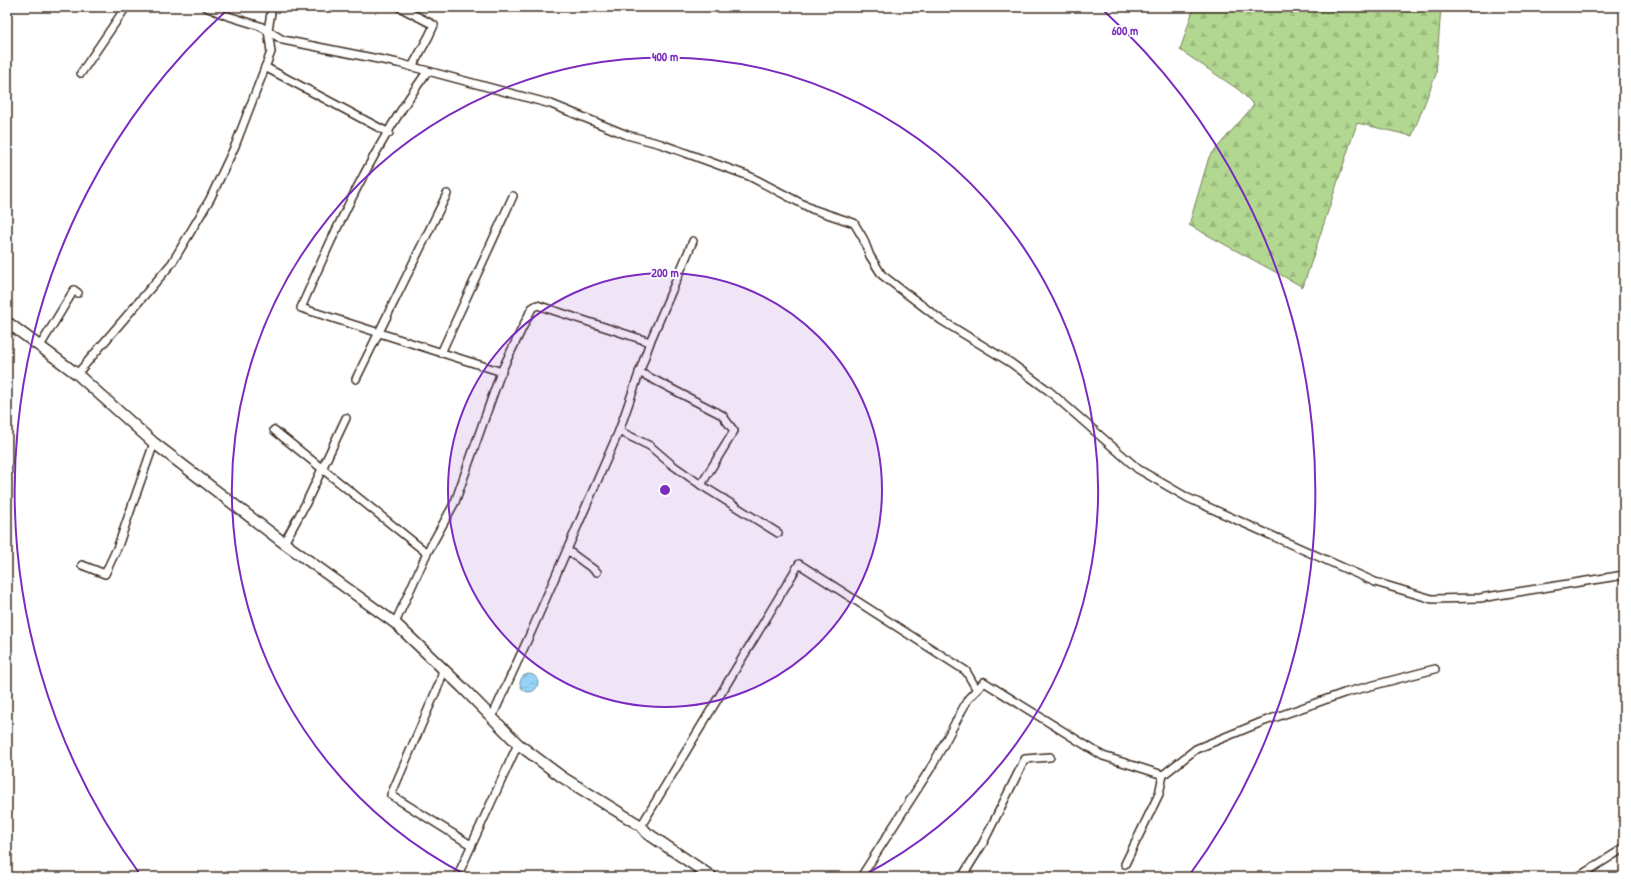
<svg xmlns="http://www.w3.org/2000/svg" width="1631" height="884" font-family="'Patrick Hand',sans-serif">
<style>
.forest{fill:url(#forest-firs);stroke:#768058}
.water{fill:url(#water-waves);stroke:#728fa1}
.lines{fill:none;stroke-linecap:round;stroke-linejoin:round}
.street-casing{stroke:#3b2a1e;stroke-width:10}
.secondary-casing{stroke:#3b2a1e;stroke-width:13}
.street{stroke:#fff;stroke-width:7}
.secondary{stroke:#fff;stroke-width:10}
.ring{fill:none;stroke:#7b2cbf;stroke-width:2}
.centre{fill:#7b2cbf;stroke:#fff;stroke-width:2}
.ring-label{font-size:12px;text-anchor:middle;font-weight:bold;fill:#7b2cbf;stroke:#fff;stroke-width:3.5;stroke-linejoin:round;paint-order:stroke}
</style>
<defs>
<pattern id="forest-firs" width="22" height="20" patternUnits="userSpaceOnUse"><rect width="22" height="20" fill="#b2d791"/><path d="M5 1l3.5 6h-7zM16 11l3.5 6h-7z" fill="#9ab97d"/></pattern>
<pattern id="water-waves" width="16" height="10" patternUnits="userSpaceOnUse"><rect width="16" height="10" fill="#97d3f8"/><path d="M0 5q4-4 8 0t8 0" fill="none" stroke="#83b5d4"/></pattern>
</defs>
<rect width="100%" height="100%" fill="#fff"/>
<filter id="ink" filterUnits="userSpaceOnUse"><feTurbulence type="fractalNoise" baseFrequency=".025" numOctaves="2"/><feDisplacementMap in="SourceGraphic" scale="8" xChannelSelector="R" yChannelSelector="G"/><feConvolveMatrix kernelMatrix="1 2 1 2 8 2 1 2 1" color-interpolation-filters="sRGB"/></filter>
<g filter="url(#ink)">
<path class="forest" d="M 1194,7 L 1441,7 L 1436,74 L 1412,136 L 1357,123 L 1303,287 L 1189,225 L 1209,157 L 1254,105 L 1239,90 L 1180,50 Z"/>
<circle class="water" cx="529" cy="683" r="9"/>
<g class="lines">
<g class="street-casing">
<g id="street">
<path d="M 206,7 L 228,16 L 260,26 L 283,40 L 398,63 L 551,104 L 627,135 L 661,144 L 749,176 L 812,209 L 854,223 L 863,238 L 870,256 L 882,275 L 941,320 L 1011,363 L 1049,391 L 1138,469 L 1188,498 L 1375,582 L 1432,599 L 1480,598 L 1624,575"/>
<path d="M 399,7 L 434,25 L 429,36 L 412,67"/>
<path d="M 265,67 L 389,133"/>
<path d="M 427,72 C 375,144 336,227 301,308 L 502,372"/>
<path d="M 81,73 L 126,7"/>
<path d="M 40,346 L 74,290 L 78,293"/>
<path d="M 441,353 L 513,196"/>
<path d="M 639,372 L 722,415 L 734,431 L 701,485"/>
<path d="M 77,374 L 172,263 L 210,199 L 235,146 L 271,52 L 268,30 L 272,7"/>
<path d="M 356,379 L 447,194"/>
<path d="M 274,430 L 427,553"/>
<path d="M 619,431 L 650,446 L 671,464 L 701,485 L 778,533"/>
<path d="M 284,543 L 306,503 L 346,418"/>
<path d="M 567,550 L 597,572"/>
<path d="M 82,565 L 105,574 L 118,546 L 154,443"/>
<path d="M 395,623 L 427,553 L 455,502 L 501,372 L 532,308 L 537,305 L 650,342"/>
<path d="M 443,668 L 440,682 L 391,795 L 471,845"/>
<path d="M 492,717 L 532,630 L 619,431 L 650,342 L 693,241"/>
<path d="M 641,826 L 799,564 L 966,671 L 977,690"/>
<path d="M 1125,864 L 1159,794 L 1163,775 L 1196,749 L 1262,722 L 1344,693 L 1435,669"/>
<path d="M 457,877 L 518,744"/>
<path d="M 861,877 L 932,766 L 968,699 L 984,682 L 1103,756 L 1163,775"/>
<path d="M 962,877 L 983,843 L 1025,759 L 1050,757"/>
<path d="M 1578,877 L 1624,848"/>
</g>
</g>
<g class="secondary-casing">
<path id="secondary" d="M 7,322 L 77,374 L 154,443 L 284,543 L 395,623 L 462,687 L 518,744 L 562,777 L 641,826 L 647,833 L 712,877"/>
</g>
<use href="#street" class="street"/>
<use href="#secondary" class="secondary"/>
</g>
</g>
<circle cx="665" cy="490" r="217" fill="#7b2cbf" fill-opacity=".12"/>
<g class="ring">
<circle cx="665" cy="490" r="217"/>
<path d="M468 876A433 433 0 1 1 862 876"/>
<path d="M142 877A650 650 0 0 1 226 11M1104 11A650 650 0 0 1 1188 877"/>
</g>
<circle cx="665" cy="490" r="6" class="centre"/>
<g class="ring-label">
<text x="1125" y="35">600 m</text>
<text x="665" y="61">400 m</text>
<text x="665" y="277">200 m</text>
</g>
<rect width="1631" height="884" fill="none" stroke="#fff" stroke-width="24"/>
<rect x="12" y="12" width="1607" height="860" fill="none" stroke="#3b2a1e" stroke-width="1.5" filter="url(#ink)"/>
</svg>
